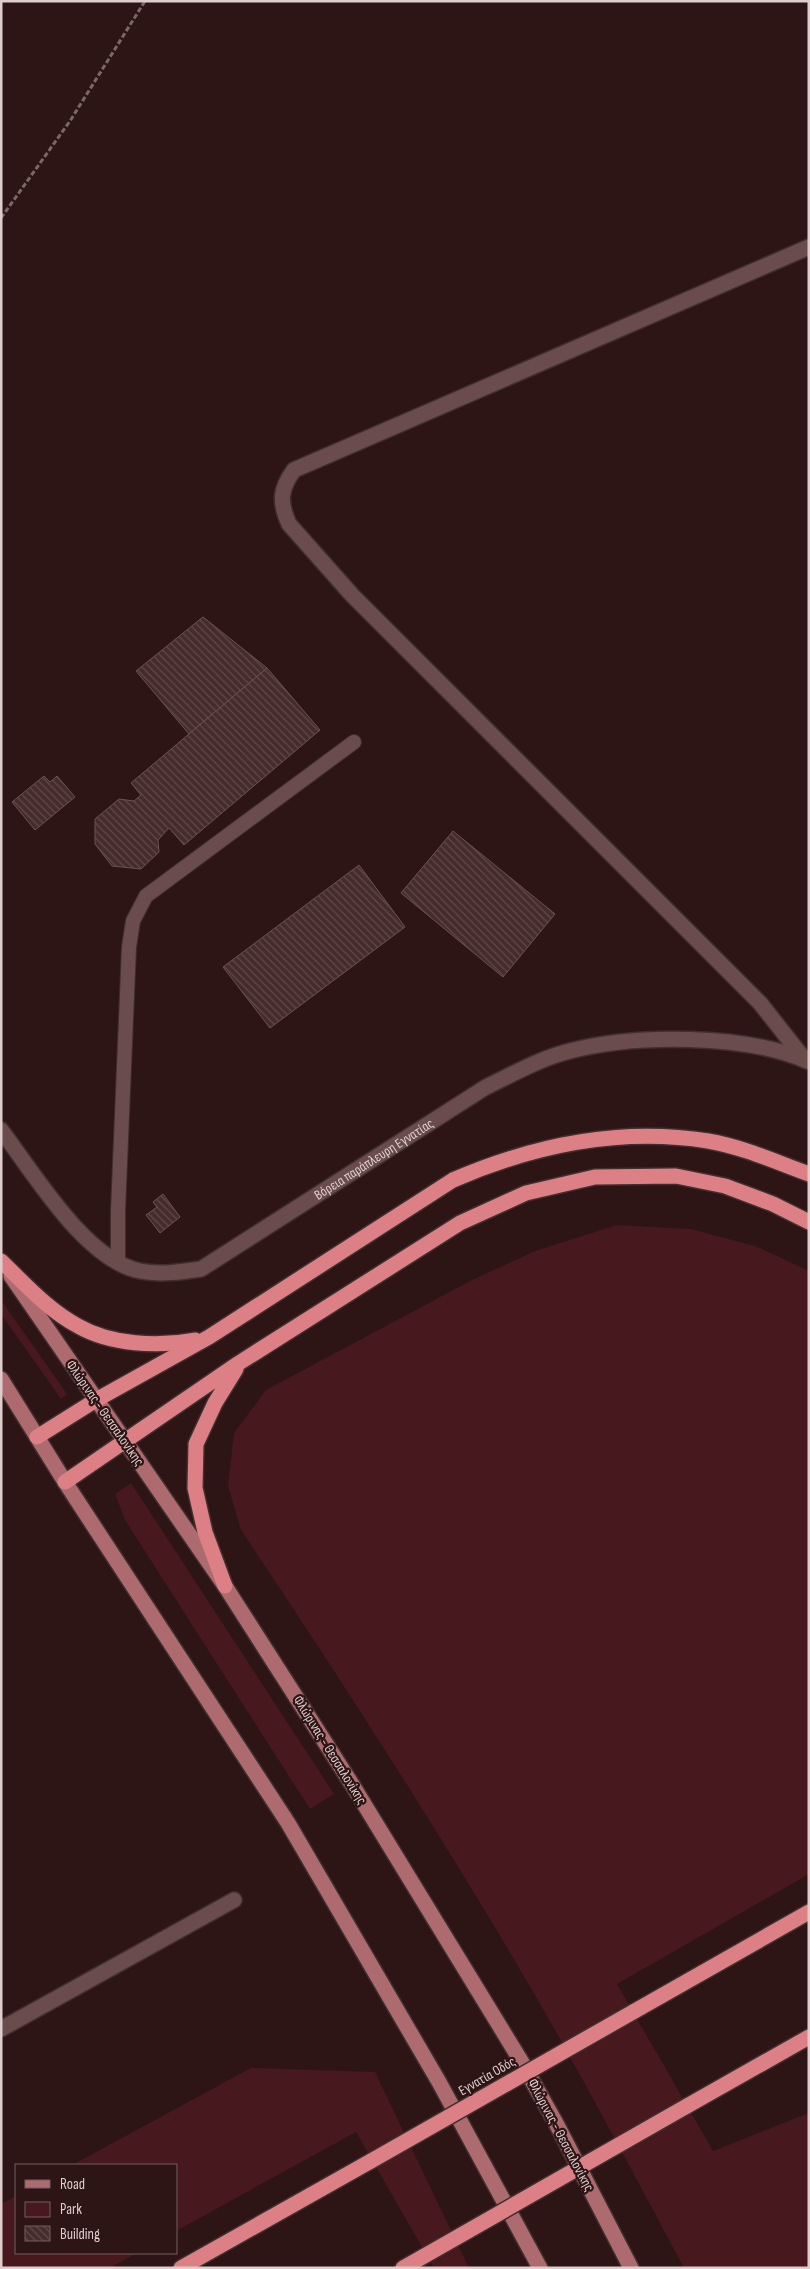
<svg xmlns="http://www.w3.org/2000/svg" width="810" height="2269" font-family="'Sofia Sans Condensed',sans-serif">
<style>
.green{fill:#47181d}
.building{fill:url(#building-back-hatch);stroke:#6e5051}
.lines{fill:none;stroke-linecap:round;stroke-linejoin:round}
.lane-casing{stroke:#412f2f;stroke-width:16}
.street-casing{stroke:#412f2f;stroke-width:18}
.primary-casing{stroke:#412f2f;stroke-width:18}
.highway-casing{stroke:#412f2f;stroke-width:18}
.path{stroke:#7c6768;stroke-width:3;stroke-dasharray:5 2.5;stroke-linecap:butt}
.lane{stroke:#6a4c4d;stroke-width:14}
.street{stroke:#6a4c4d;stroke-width:15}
.primary{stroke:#ae6b6f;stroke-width:15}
.highway{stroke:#dc8085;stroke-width:15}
.highway-bridge-casing{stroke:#412f2f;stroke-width:18;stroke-linecap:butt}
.highway-bridge{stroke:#dc8085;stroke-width:15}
.labels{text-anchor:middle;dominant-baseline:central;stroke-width:4.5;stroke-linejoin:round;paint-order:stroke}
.street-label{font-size:14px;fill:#dfcdcd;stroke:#2d1516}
</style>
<defs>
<pattern id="building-back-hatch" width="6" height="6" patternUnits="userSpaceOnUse" patternTransform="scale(1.25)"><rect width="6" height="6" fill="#462b2c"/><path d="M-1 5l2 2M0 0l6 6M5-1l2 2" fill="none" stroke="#604949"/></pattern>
</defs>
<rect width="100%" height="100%" fill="#2d1516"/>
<g class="green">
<path d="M 617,1225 L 691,1229 L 758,1247 L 809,1271 L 809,1874 L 617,1984 L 713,2151 L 809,2113 L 809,2268 L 684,2268 C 627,2161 570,2053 508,1949 C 423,1807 333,1667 241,1530 L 228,1486 L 234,1433 L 266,1390 L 472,1280 L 535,1251 Z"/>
<path d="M 1,1300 L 67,1394 L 61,1399 L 1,1314 Z"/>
<path d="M 131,1483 L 334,1794 L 310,1809 L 125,1520 L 115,1494 Z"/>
<path d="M 251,2068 L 375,2072 L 469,2268 L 434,2268 L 356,2132 L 176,2231 L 176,2165 L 72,2165 Z"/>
<path d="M 16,2196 L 16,2253 L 137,2253 L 110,2268 L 1,2268 L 1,2204 Z"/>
</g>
<g class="building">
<path d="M 203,617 L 267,668 L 189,734 L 136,671 Z"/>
<path d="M 267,668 L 320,730 L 184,845 L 169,828 L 158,840 L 159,852 L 141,869 L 112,866 L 95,844 L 95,819 L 119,799 L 134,801 L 141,795 L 131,783 Z"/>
<path d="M 44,776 L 50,782 L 57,776 L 75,797 L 35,830 L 12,802 Z"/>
<path d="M 453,831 L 555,914 L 503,977 L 401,893 Z"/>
<path d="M 359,865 L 405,927 L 270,1028 L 223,967 Z"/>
<path d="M 163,1194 L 180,1217 L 160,1233 L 146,1215 L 157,1207 L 153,1202 Z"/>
</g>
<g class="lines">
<g class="lane-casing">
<path id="lane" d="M 118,1263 L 118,1211 L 129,947 L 133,921 L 146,896 L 354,742"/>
</g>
<g class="street-casing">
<g id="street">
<path d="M 805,1060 L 760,1003 L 352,595 L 289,524 C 279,502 280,489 294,470 L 809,247"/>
<path id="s1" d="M 1,1130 C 34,1173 85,1260 140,1271 C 160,1275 181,1272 201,1269 L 486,1087 C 513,1074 541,1058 570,1051 C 635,1034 745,1034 807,1061"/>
<path d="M 1,2029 L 234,1900"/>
</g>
</g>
<g class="primary-casing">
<g id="primary">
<path d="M 11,1276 L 225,1586 L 353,1786 L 521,2061 L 557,2125 L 631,2268"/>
<path d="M 1,1379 L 65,1482 L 288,1823 L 439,2082 L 540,2268"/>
</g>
</g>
<g class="highway-casing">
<g id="highway">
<path d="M 1,1261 C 25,1284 48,1310 78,1326 C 111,1345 158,1347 195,1340"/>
<path d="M 37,1437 L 96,1400 L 209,1337 L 453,1180 C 534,1145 620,1127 708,1141 C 743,1147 776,1162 809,1174"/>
<path d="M 65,1482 L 239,1363 L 460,1223 L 526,1193 L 595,1177 L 676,1176 L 725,1186 L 773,1204 L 809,1222"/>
<path d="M 225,1586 L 205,1532 L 195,1488 L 196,1444 L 215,1403 L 236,1369"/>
<path d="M 633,2012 L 809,1912"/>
<path d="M 687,2106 L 809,2037"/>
<path d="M 181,2268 L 371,2161"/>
<path d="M 403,2268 L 426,2255"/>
</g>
</g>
<path class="path" d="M 1,218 L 70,121 L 145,1"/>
<use href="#lane" class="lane"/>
<use href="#street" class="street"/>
<use href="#primary" class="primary"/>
<use href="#highway" class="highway"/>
<g class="highway-bridge-casing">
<g id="highway-bridge">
<path d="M 371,2161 L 633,2012"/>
<path d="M 426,2255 L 687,2106"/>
</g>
</g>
<use href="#highway-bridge" class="highway-bridge"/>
</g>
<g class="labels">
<g class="street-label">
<text stroke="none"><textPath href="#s1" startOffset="468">Βόρεια παράπλευρη Εγνατίας</textPath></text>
<text transform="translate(105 1413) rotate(55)">Φλώρινας - Θεσσαλονίκης</text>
<text transform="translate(330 1750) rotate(58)">Φλώρινας - Θεσσαλονίκης</text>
<text transform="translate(487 2076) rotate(-30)">Εγνατία Οδός</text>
<text transform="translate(561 2135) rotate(62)">Φλώρινας - Θεσσαλονίκης</text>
</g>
</g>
<rect width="810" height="2269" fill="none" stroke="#dfcdcd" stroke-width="5"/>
<rect x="15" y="2164" width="162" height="90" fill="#2d1516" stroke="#745f5f"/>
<rect x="25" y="2180" width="25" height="8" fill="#ae6b6f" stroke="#745f5f"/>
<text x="60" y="2189" font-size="15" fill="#dfcdcd">Road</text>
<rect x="25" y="2202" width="25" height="15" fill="#47181d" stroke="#745f5f"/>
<text x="60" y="2214" font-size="15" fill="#dfcdcd">Park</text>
<rect x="25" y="2226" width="25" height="15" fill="url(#building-back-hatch)" stroke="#745f5f"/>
<text x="60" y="2239" font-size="15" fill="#dfcdcd">Building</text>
</svg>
